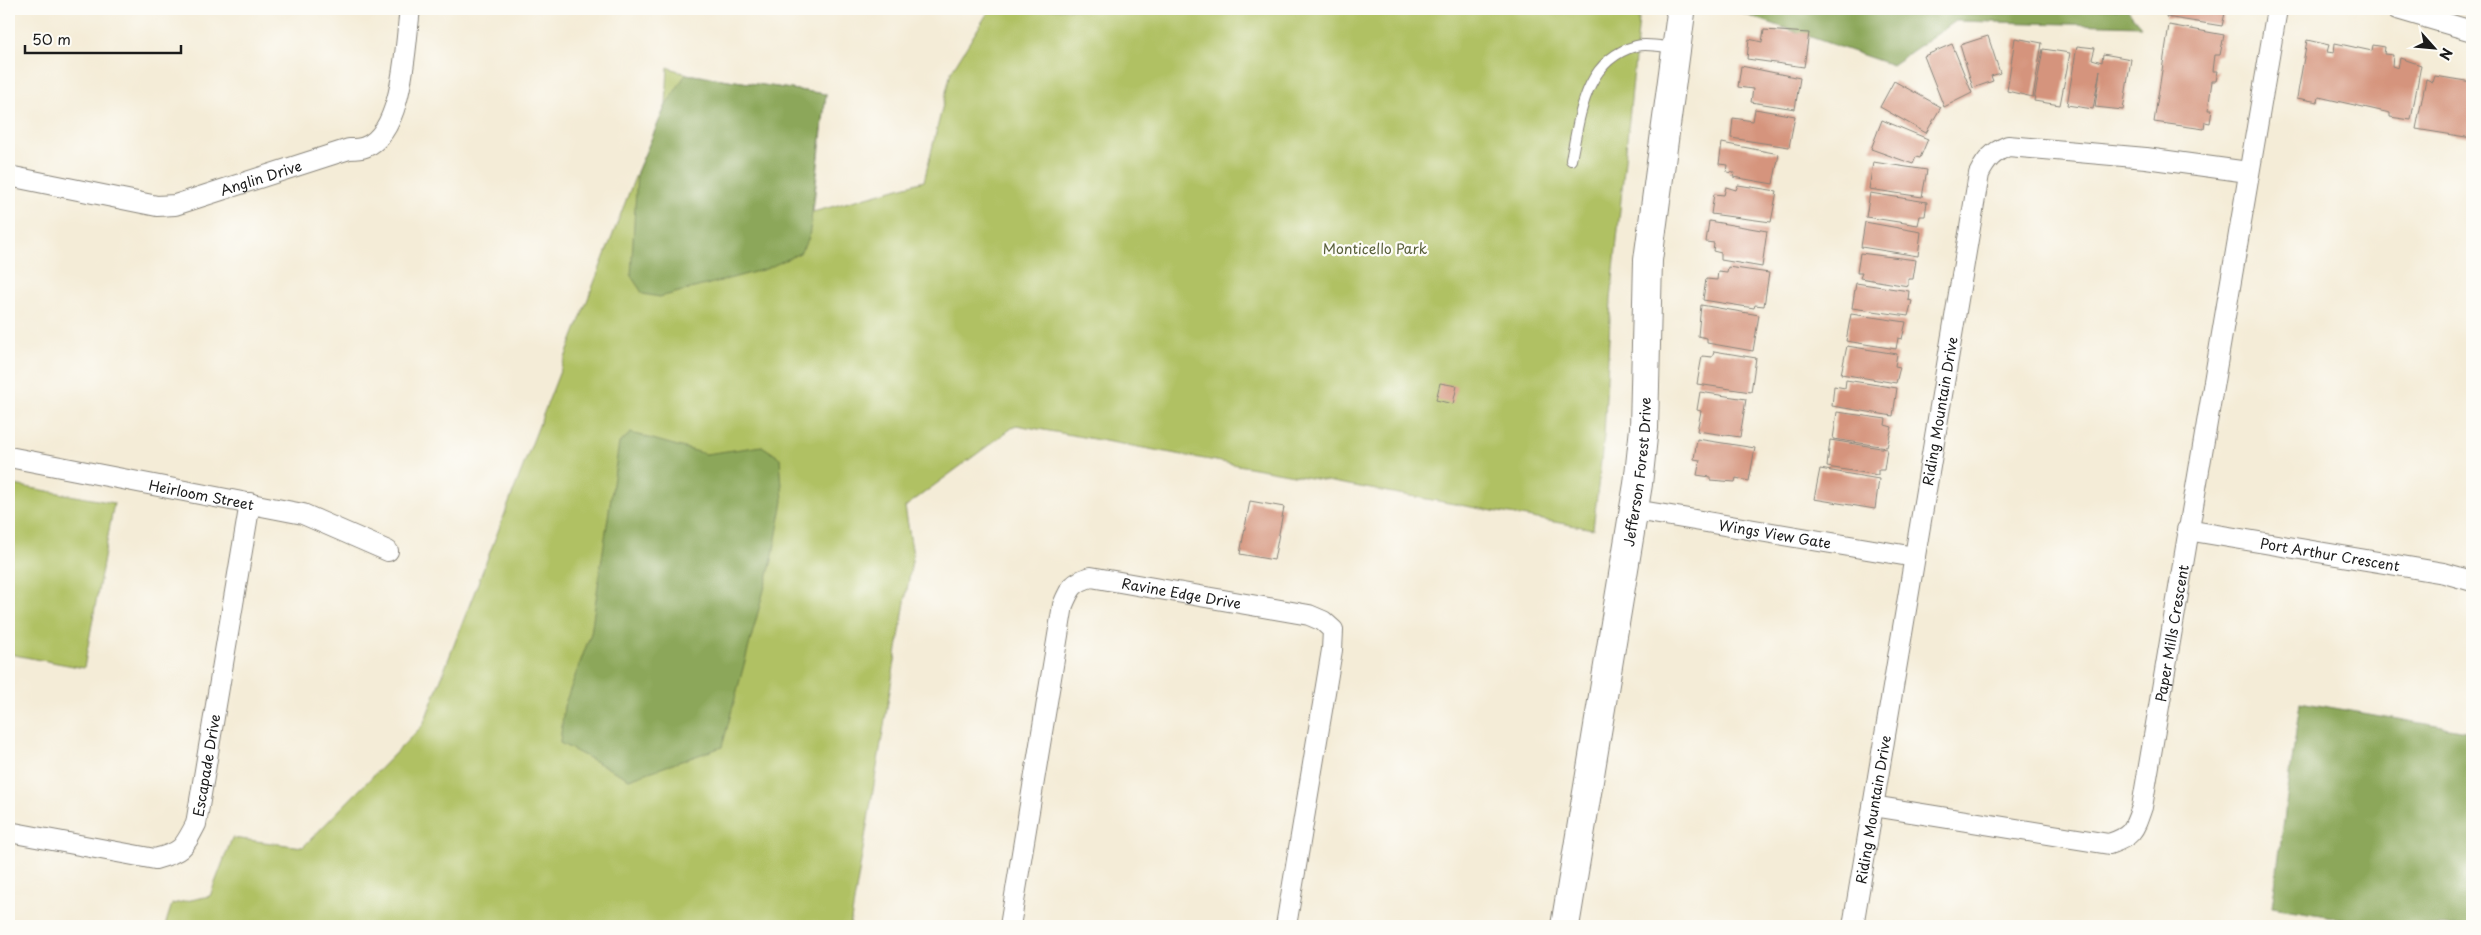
<svg xmlns="http://www.w3.org/2000/svg" width="2481" height="935" font-family="'Playpen Sans',sans-serif">
<style>
.green{fill:#b0c164;stroke:#666e40}
.forest{fill:#8ca75a;stroke:#54623b}
.building{fill:#d5947d}
.lines{fill:none;stroke-linecap:round;stroke-linejoin:round}
.lane-casing{stroke:#88847a;stroke-width:12}
.street-casing{stroke:#88847a;stroke-width:22}
.secondary-casing{stroke:#88847a;stroke-width:30}
.lane{stroke:#fff;stroke-width:10}
.street{stroke:#fff;stroke-width:20}
.secondary{stroke:#fff;stroke-width:28}
.labels{text-anchor:middle;dominant-baseline:central;stroke-width:4.5;stroke-linejoin:round;paint-order:stroke}
.street-label{font-size:14px;fill:#1c1c1c;stroke:#fdfcf7}
.park-label{font-size:14px;fill:#575e39;stroke:#fdfcf7}
</style>
<rect width="100%" height="100%" fill="#fdfcf7"/>
<filter id="ink" filterUnits="userSpaceOnUse"><feTurbulence type="fractalNoise" baseFrequency=".02" numOctaves="2"/><feDisplacementMap in="SourceGraphic" scale="10" xChannelSelector="R" yChannelSelector="G"/><feConvolveMatrix kernelMatrix="1 2 1 2 8 2 1 2 1" color-interpolation-filters="sRGB"/></filter>
<filter id="wash" filterUnits="userSpaceOnUse"><feTurbulence type="fractalNoise" baseFrequency=".0096" numOctaves="4" result="noise"/><feDisplacementMap in="SourceGraphic" scale="20" xChannelSelector="R" yChannelSelector="G"/><feGaussianBlur stdDeviation="1.12" result="paint"/><feColorMatrix in="noise" values="0 0 0 0 0 0 0 0 0 0 0 0 0 0 0 0 0 1.4 0 .05"/><feComposite in="paint" operator="in"/></filter>
<g filter="url(#wash)">
<rect width="100%" height="100%" fill="#f4ecd7"/>
<g class="green">
<path d="M 990,9 L 1640,9 L 1611,300 L 1604,436 L 1593,529 L 1016,425 L 905,507 L 913,555 L 850,926 L 165,926 L 172,904 L 210,896 L 232,838 L 303,847 L 423,725 L 637,172 L 666,105 L 668,67 L 686,74 L 826,94 L 813,212 L 924,181 L 951,72 Z"/>
<path d="M 9,484 L 114,503 L 84,668 L 9,654 Z"/>
</g>
<g class="forest">
<path d="M 1739,9 L 2127,9 L 2141,26 L 1956,21 L 1892,65 L 1738,12 Z"/>
<path d="M 686,74 L 826,94 L 809,238 L 800,253 L 766,269 L 660,297 L 643,294 L 631,276 L 637,172 L 666,105 Z"/>
<path d="M 631,433 L 706,454 L 762,446 L 780,458 L 783,501 L 772,560 L 722,747 L 629,779 L 560,743 L 564,706 L 591,633 L 619,443 Z"/>
<path d="M 2300,702 L 2472,732 L 2472,926 L 2368,926 L 2369,923 L 2272,907 Z"/>
</g>
<g id="blocks">
<g class="building">
<path d="M 2168,9 L 2226,9 L 2222,26 L 2166,17 Z"/>
<path d="M 2169,25 L 2224,35 L 2220,55 L 2215,55 L 2213,71 L 2218,71 L 2216,81 L 2212,81 L 2208,110 L 2212,110 L 2210,123 L 2205,122 L 2204,129 L 2154,122 Z"/>
<path d="M 1764,30 L 1809,33 L 1804,67 L 1747,59 L 1749,39 L 1762,42 Z"/>
<path d="M 1988,36 L 2000,73 L 1991,76 L 1993,81 L 1973,88 L 1960,45 Z"/>
<path d="M 2015,38 L 2042,43 L 2033,97 L 2007,91 Z"/>
<path d="M 2307,40 L 2329,45 L 2327,52 L 2334,53 L 2335,43 L 2372,51 L 2373,45 L 2385,47 L 2384,54 L 2393,55 L 2392,66 L 2398,68 L 2400,58 L 2421,65 L 2411,120 L 2390,117 L 2390,113 L 2319,97 L 2318,102 L 2297,98 Z"/>
<path d="M 1952,44 L 1972,93 L 1944,107 L 1924,56 Z"/>
<path d="M 2077,46 L 2095,48 L 2092,59 L 2102,62 L 2103,54 L 2131,59 L 2123,110 L 2095,107 L 2100,70 L 2093,109 L 2067,105 Z"/>
<path d="M 2043,49 L 2070,53 L 2060,105 L 2034,101 Z"/>
<path d="M 1741,66 L 1800,78 L 1795,109 L 1751,102 L 1753,89 L 1738,87 Z"/>
<path d="M 2435,76 L 2472,82 L 2472,138 L 2416,129 L 2426,79 L 2433,82 Z"/>
<path d="M 1894,81 L 1941,107 L 1926,133 L 1880,107 Z"/>
<path d="M 1755,109 L 1795,116 L 1789,147 L 1731,138 L 1733,118 L 1753,121 Z"/>
<path d="M 1882,120 L 1928,139 L 1920,158 L 1916,157 L 1913,164 L 1871,149 Z"/>
<path d="M 1722,143 L 1779,154 L 1773,184 L 1733,177 L 1734,173 L 1727,172 L 1728,165 L 1719,164 Z"/>
<path d="M 1873,162 L 1927,170 L 1922,197 L 1869,189 Z"/>
<path d="M 1738,185 L 1777,191 L 1771,222 L 1711,214 L 1714,194 L 1724,195 L 1726,187 L 1736,190 Z"/>
<path d="M 1870,193 L 1927,202 L 1925,216 L 1920,216 L 1918,225 L 1866,217 Z"/>
<path d="M 1709,221 L 1767,231 L 1762,267 L 1721,260 L 1721,253 L 1713,251 L 1714,243 L 1706,242 Z"/>
<path d="M 1865,222 L 1921,232 L 1918,256 L 1861,247 Z"/>
<path d="M 1860,253 L 1916,260 L 1913,279 L 1908,279 L 1908,286 L 1860,278 L 1862,273 L 1857,273 Z"/>
<path d="M 1728,267 L 1769,273 L 1764,306 L 1755,305 L 1754,308 L 1703,300 L 1706,279 L 1717,280 L 1718,271 L 1727,272 Z"/>
<path d="M 1856,283 L 1909,291 L 1908,300 L 1912,301 L 1908,316 L 1852,308 Z"/>
<path d="M 1701,305 L 1759,315 L 1753,351 L 1707,343 L 1707,338 L 1698,336 Z"/>
<path d="M 1851,314 L 1906,322 L 1902,339 L 1898,338 L 1896,349 L 1846,341 Z"/>
<path d="M 1847,346 L 1897,354 L 1895,366 L 1900,367 L 1896,383 L 1841,374 Z"/>
<path d="M 1714,351 L 1756,358 L 1751,392 L 1697,384 L 1702,356 L 1712,357 Z"/>
<path d="M 1846,380 L 1897,388 L 1893,416 L 1832,406 L 1834,386 L 1845,388 Z"/>
<path d="M 1440,383 L 1457,386 L 1453,404 L 1436,400 Z"/>
<path d="M 1700,392 L 1746,399 L 1740,437 L 1697,431 L 1701,411 L 1697,410 Z"/>
<path d="M 1837,412 L 1886,419 L 1885,425 L 1892,427 L 1887,447 L 1833,439 Z"/>
<path d="M 1697,439 L 1755,448 L 1749,481 L 1736,478 L 1735,482 L 1710,480 L 1710,477 L 1697,475 L 1700,460 L 1694,459 Z"/>
<path d="M 1830,440 L 1887,449 L 1884,470 L 1878,470 L 1878,475 L 1827,467 Z"/>
<path d="M 1820,469 L 1879,479 L 1875,509 L 1814,499 Z"/>
<path d="M 1250,501 L 1284,507 L 1274,560 L 1240,554 Z"/>
</g>
</g>
</g>
<g filter="url(#ink)">
<use href="#blocks" fill-opacity="0" stroke="#88847a" stroke-width="1"/>
<g class="lines">
<g class="lane-casing">
<path id="lane" d="M 1571,160 C 1580,116 1584,60 1636,46 C 1647,43 1664,47 1675,48"/>
</g>
<g class="street-casing">
<g id="street">
<path d="M 2397,9 L 2472,31"/>
<path id="s1" d="M 9,176 L 157,206 L 175,205 L 349,149 C 354,149 360,149 365,147 C 404,132 405,45 410,9"/>
<path id="s2" d="M 9,457 L 303,514 L 388,551"/>
<path id="s3" d="M 1635,510 L 1915,557"/>
<path id="s4" d="M 2187,530 L 2444,573 L 2472,581"/>
<path id="s5" d="M 1873,806 L 2109,844 C 2133,836 2134,830 2142,807 L 2277,9"/>
<path id="s6" d="M 9,832 L 155,859 C 182,852 183,849 196,824 L 250,503"/>
<path id="s7" d="M 1010,926 L 1063,605 C 1070,588 1073,582 1091,577 L 1309,615 L 1323,621 L 1333,630 L 1332,650 L 1286,926"/>
<path id="s8" d="M 1853,926 L 1979,174 C 1986,160 1993,152 2008,146 L 2146,158 L 2248,172"/>
</g>
</g>
<g class="secondary-casing">
<g id="secondary">
<path id="s9" d="M 1565,926 L 1638,484 L 1644,428 L 1648,260 L 1681,13 L 1679,9"/>
</g>
</g>
<use href="#lane" class="lane"/>
<use href="#street" class="street"/>
<use href="#secondary" class="secondary"/>
</g>
</g>
<g class="labels">
<g class="street-label">
<text stroke="none"><textPath href="#s1" startOffset="259">Anglin Drive</textPath></text>
<text stroke="none"><textPath href="#s8" startOffset="522">Riding Mountain Drive</textPath></text>
<text stroke="none"><textPath href="#s9" startOffset="460">Jefferson Forest Drive</textPath></text>
<text stroke="none"><textPath href="#s2" startOffset="196">Heirloom Street</textPath></text>
<text stroke="none"><textPath href="#s3" startOffset="142">Wings View Gate</textPath></text>
<text stroke="none"><textPath href="#s4" startOffset="145">Port Arthur Crescent</textPath></text>
<text stroke="none"><textPath href="#s7" startOffset="459">Ravine Edge Drive</textPath></text>
<text stroke="none"><textPath href="#s5" startOffset="468">Paper Mills Crescent</textPath></text>
<text stroke="none"><textPath href="#s6" startOffset="265">Escapade Drive</textPath></text>
<text stroke="none"><textPath href="#s8" startOffset="118">Riding Mountain Drive</textPath></text>
</g>
<g class="park-label">
<text x="1375" y="248">Monticello Park</text>
</g>
</g>
<rect width="2481" height="935" fill="none" stroke="#fdfcf7" stroke-width="30"/>
<g transform="translate(2434 48) rotate(117)" stroke="#fdfcf7" stroke-width="4" paint-order="stroke">
<path d="M0-4L9 19L0 12L-9 19Z" fill="#1c1c1c"/>
<text y="-8" font-size="14" font-weight="bold" text-anchor="middle" fill="#1c1c1c">N</text>
</g>
<path d="M25 45v8h156v-8" fill="none" stroke="#1c1c1c" stroke-width="2.5"/>
<text x="32" y="45" font-size="15" fill="#1c1c1c" stroke="#fdfcf7" stroke-width="4" paint-order="stroke">50 m</text>
</svg>
